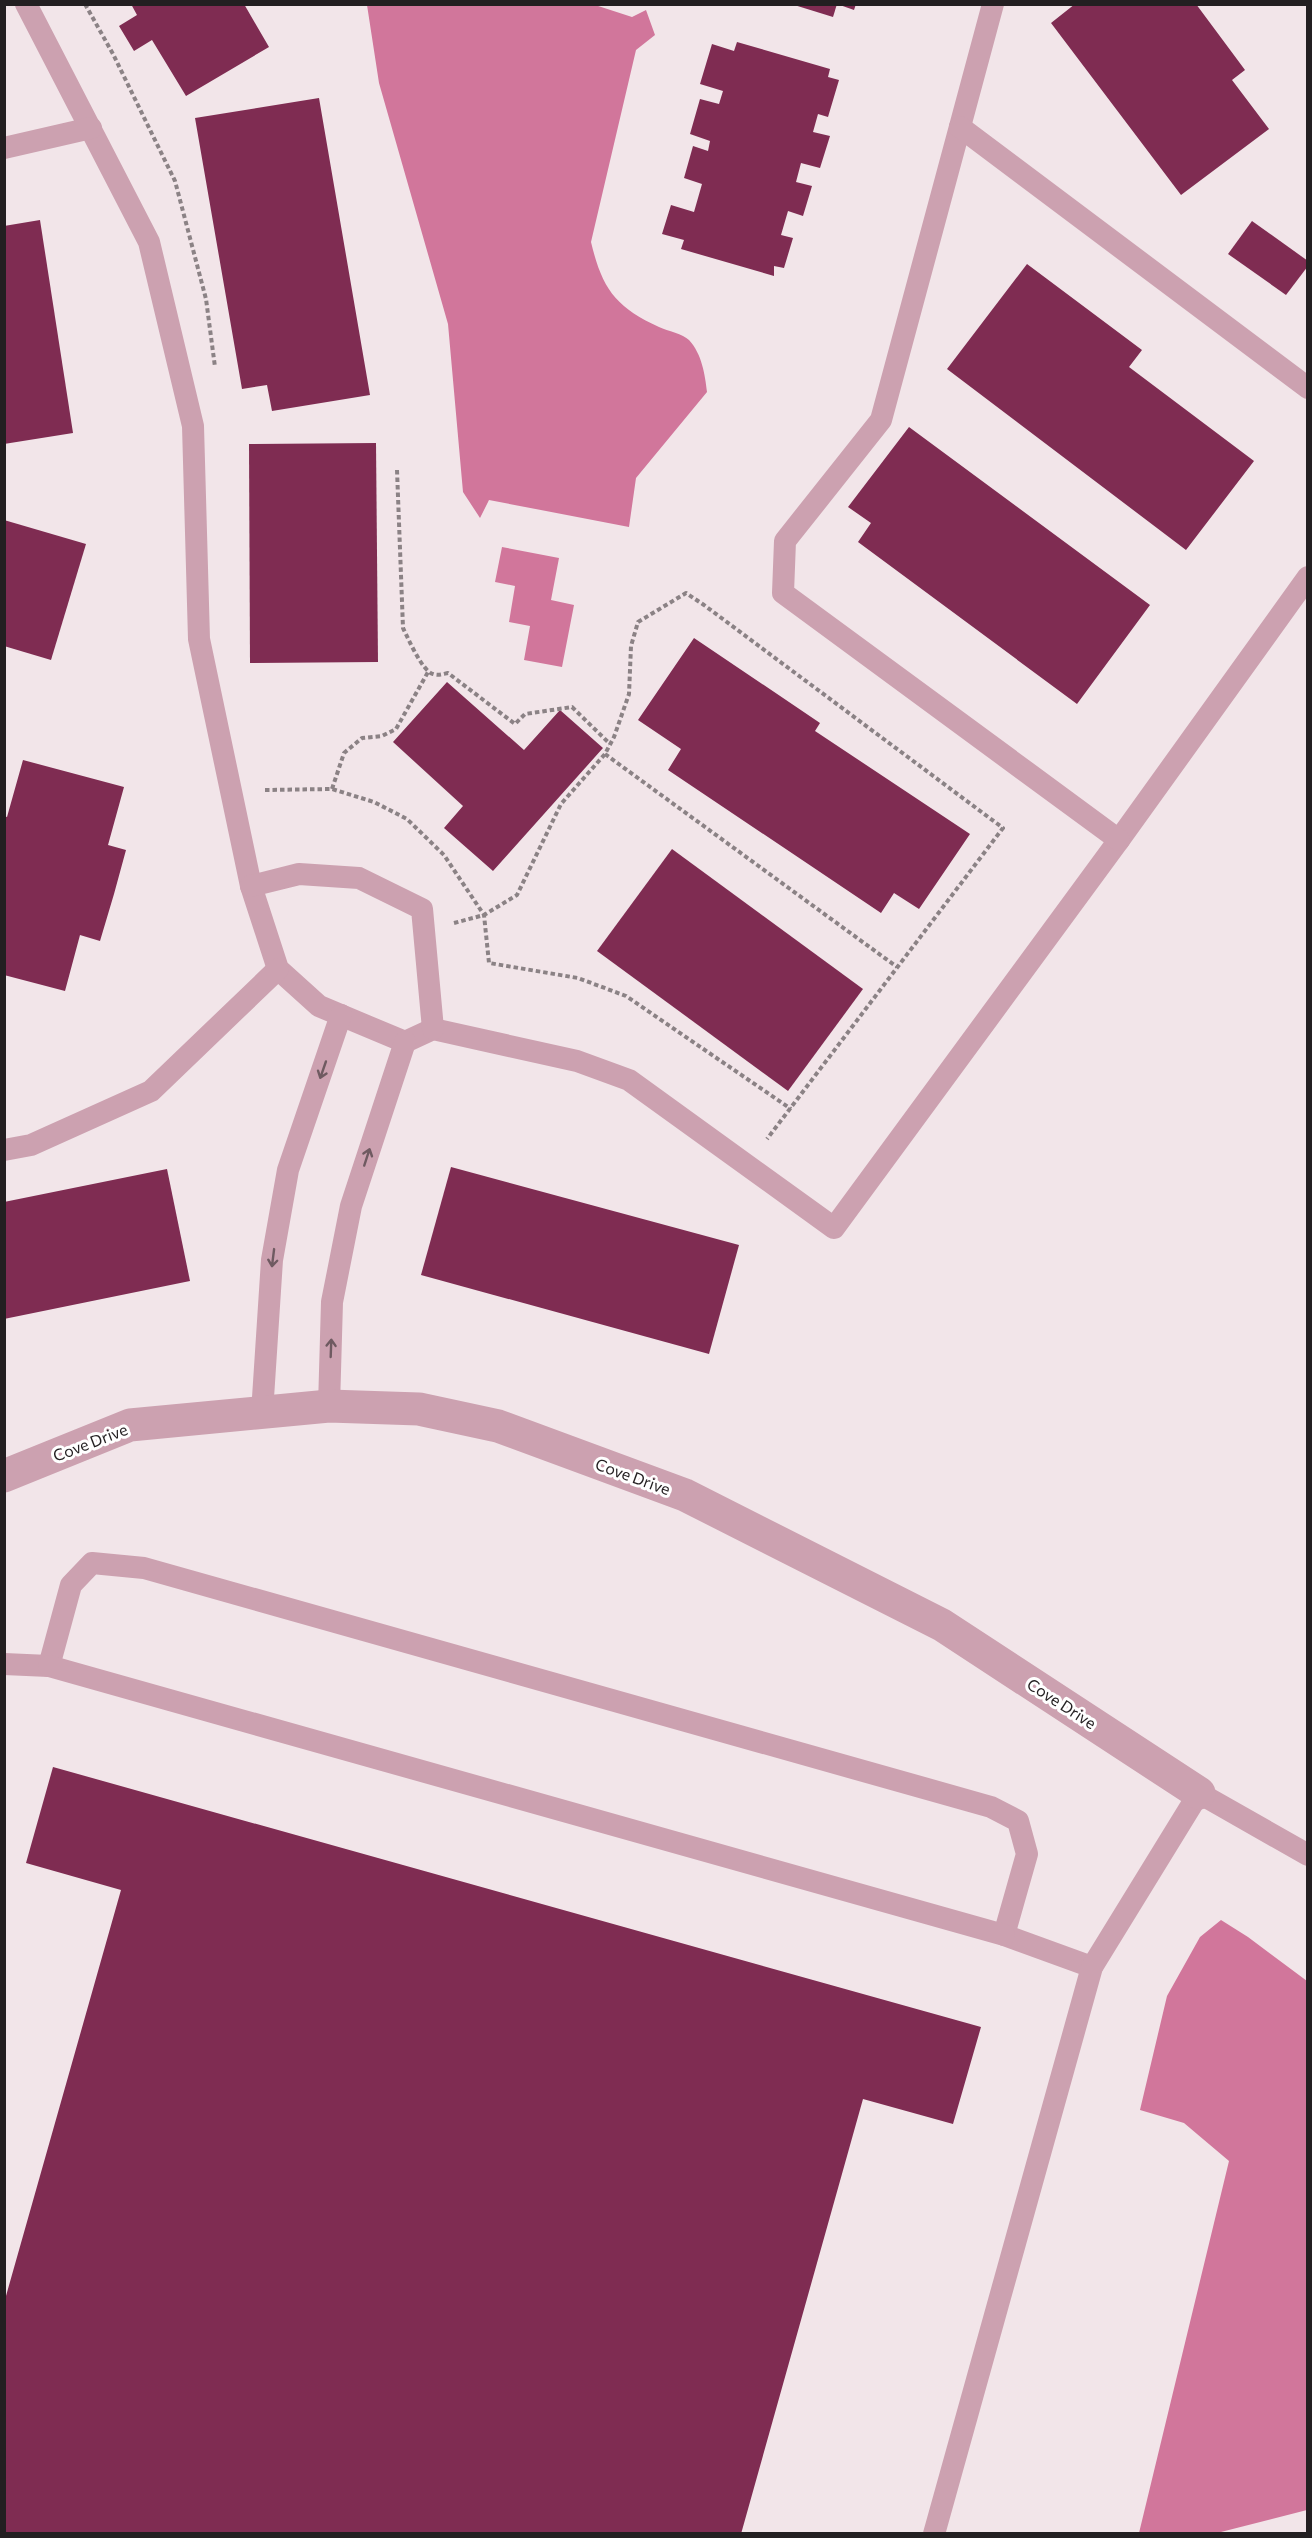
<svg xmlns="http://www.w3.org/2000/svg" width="1312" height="2538" font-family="Commissioner,sans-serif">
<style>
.water{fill:#d1769b}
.building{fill:#7f2c52}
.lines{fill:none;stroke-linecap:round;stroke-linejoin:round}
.path{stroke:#8b8285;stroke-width:4;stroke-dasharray:4.5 3;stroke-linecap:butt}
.service{stroke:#cca1b0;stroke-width:22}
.minor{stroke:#cca1b0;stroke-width:33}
.oneway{stroke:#6f5a61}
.labels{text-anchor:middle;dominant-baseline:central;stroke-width:6;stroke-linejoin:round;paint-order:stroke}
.street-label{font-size:16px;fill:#231f21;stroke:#fff}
</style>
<rect width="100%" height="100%" fill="#f2e5e9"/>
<g class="water">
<path d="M 592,4 L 632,17 L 646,10 L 655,35 L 636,50 L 591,242 C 602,288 615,307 659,327 C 668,331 683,334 689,340 C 702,354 705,375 707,392 L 636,478 L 629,527 L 489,500 L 480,518 L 463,492 L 448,324 L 379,83 L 367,5 Z"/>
<path d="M 502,547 L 559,558 L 551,600 L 574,605 L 562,667 L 524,660 L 530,626 L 509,622 L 515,586 L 495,582 Z"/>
<path d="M 1221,1920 L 1248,1937 L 1307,1981 L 1307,2510 L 1217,2533 L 1139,2533 L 1229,2161 L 1184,2123 L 1140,2110 L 1167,1996 L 1200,1937 Z"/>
</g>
<g class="building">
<path d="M 131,4 L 244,4 L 269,47 L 186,96 L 152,40 L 134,51 L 119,26 L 137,15 Z"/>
<path d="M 791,4 L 837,4 L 833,17 Z"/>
<path d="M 837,4 L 856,4 L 854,10 Z"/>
<path d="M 1075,4 L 1196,4 L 1245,70 L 1232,80 L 1269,129 L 1181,195 L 1051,23 Z"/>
<path d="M 737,42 L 830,69 L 828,77 L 839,80 L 828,117 L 818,114 L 813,132 L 830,136 L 820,168 L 801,163 L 796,182 L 812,186 L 803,216 L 788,211 L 781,235 L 793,238 L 784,268 L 774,266 L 774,276 L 681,249 L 684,240 L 662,234 L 671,205 L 694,212 L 702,184 L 684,178 L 693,146 L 708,151 L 710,141 L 690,134 L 700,99 L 719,104 L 723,91 L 700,84 L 712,44 L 734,51 Z"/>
<path d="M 319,98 L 370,395 L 272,411 L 267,385 L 242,389 L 195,118 Z"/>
<path d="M 40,220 L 73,433 L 4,444 L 4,226 Z"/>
<path d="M 1252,221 L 1308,261 L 1308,266 L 1286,295 L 1228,254 Z"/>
<path d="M 1027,264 L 1142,350 L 1129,367 L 1254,461 L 1186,550 L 947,369 Z"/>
<path d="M 909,427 L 1150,605 L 1077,704 L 858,542 L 871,523 L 848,507 Z"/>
<path d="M 376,443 L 378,662 L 250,663 L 249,444 Z"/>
<path d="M 4,520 L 86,544 L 51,660 L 4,646 Z"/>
<path d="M 694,638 L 820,723 L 815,731 L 970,834 L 919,909 L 894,893 L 881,913 L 668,770 L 681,749 L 638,720 Z"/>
<path d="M 447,682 L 524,750 L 560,710 L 603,748 L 493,871 L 444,828 L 463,806 L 393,742 Z"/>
<path d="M 23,760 L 124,787 L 108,845 L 126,850 L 114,894 L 100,941 L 80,935 L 65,991 L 4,975 L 4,816 L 7,817 Z"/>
<path d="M 672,849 L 863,989 L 788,1091 L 597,951 Z"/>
<path d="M 451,1167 L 739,1245 L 709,1354 L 421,1275 Z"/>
<path d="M 167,1169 L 190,1281 L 4,1319 L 4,1202 Z"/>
<path d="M 53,1767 L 981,2027 L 953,2124 L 863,2099 L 741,2534 L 4,2534 L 4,2303 L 121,1890 L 26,1863 Z"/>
</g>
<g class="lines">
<g class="path">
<path d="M 85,4 L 113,54 L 175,181 L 206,299 L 215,367"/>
<path d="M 397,470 L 403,628 C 408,638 422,671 433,674 C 438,676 443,674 448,673 L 515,724 L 525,714 L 572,707 L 610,744"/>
<path d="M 605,754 L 897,967"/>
<path d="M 332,789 L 344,753 L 362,738 L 382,736 L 396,729 L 428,672"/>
<path d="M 265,790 L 332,789 L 374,802 L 407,819 L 444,855 L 484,915 L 489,963 L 578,978 L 626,996 L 791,1109"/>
<path d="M 454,923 L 484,915 L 517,895 L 561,804 L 605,754 L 614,737 L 629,694 L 631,646 L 638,622 L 686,593 L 704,605 L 1003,828 L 767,1139"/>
</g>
<g class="service">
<path d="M 26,4 L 149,242 L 193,426 L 199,639 L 251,886 L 278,969 L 319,1006 L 405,1042 L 433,1029 L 577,1061 L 629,1080 L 834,1228 L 1119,840 L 1308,577"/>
<path d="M 993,4 L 881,420 L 785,541 L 783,593 L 1119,840"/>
<path d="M 960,127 L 1308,388"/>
<path d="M 4,148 L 91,128"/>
<path d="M 251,886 L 299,874 L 359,878 L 422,909 L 433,1029"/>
<path d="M 4,1150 L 31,1145 L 151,1091 L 278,969"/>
<path d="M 329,1406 L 332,1302 L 351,1206 L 405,1042"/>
<path d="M 262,1413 L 272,1260 L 288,1170 L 341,1015"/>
<path d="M 4,1664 L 49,1666 L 71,1585 L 92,1563 L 144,1568 L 991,1807 L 1018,1821 L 1027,1854 L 1004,1935 L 1092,1967"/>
<path d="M 49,1666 L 1004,1935"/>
<path d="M 934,2534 L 1092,1967 L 1199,1793 L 1308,1855"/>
</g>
<path class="minor" d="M 4,1476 L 130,1425 L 329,1406 L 419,1409 L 498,1426 L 685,1495 L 942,1625 L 1199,1793"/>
</g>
<defs><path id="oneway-shaft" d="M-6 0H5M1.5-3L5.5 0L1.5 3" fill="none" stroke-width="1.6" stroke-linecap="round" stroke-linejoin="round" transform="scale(1.5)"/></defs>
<g class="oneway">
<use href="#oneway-shaft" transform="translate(323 1070) rotate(109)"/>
<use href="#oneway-shaft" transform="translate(367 1157) rotate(-72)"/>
<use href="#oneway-shaft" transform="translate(273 1258) rotate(97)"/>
<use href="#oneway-shaft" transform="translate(331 1348) rotate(-88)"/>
</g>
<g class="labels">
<g class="street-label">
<text transform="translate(90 1442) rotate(-21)">Cove Drive</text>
<text transform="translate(633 1476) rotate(20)">Cove Drive</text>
<text transform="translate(1062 1703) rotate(33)">Cove Drive</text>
</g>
</g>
<rect width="1312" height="2538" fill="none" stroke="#231f21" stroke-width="12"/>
</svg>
